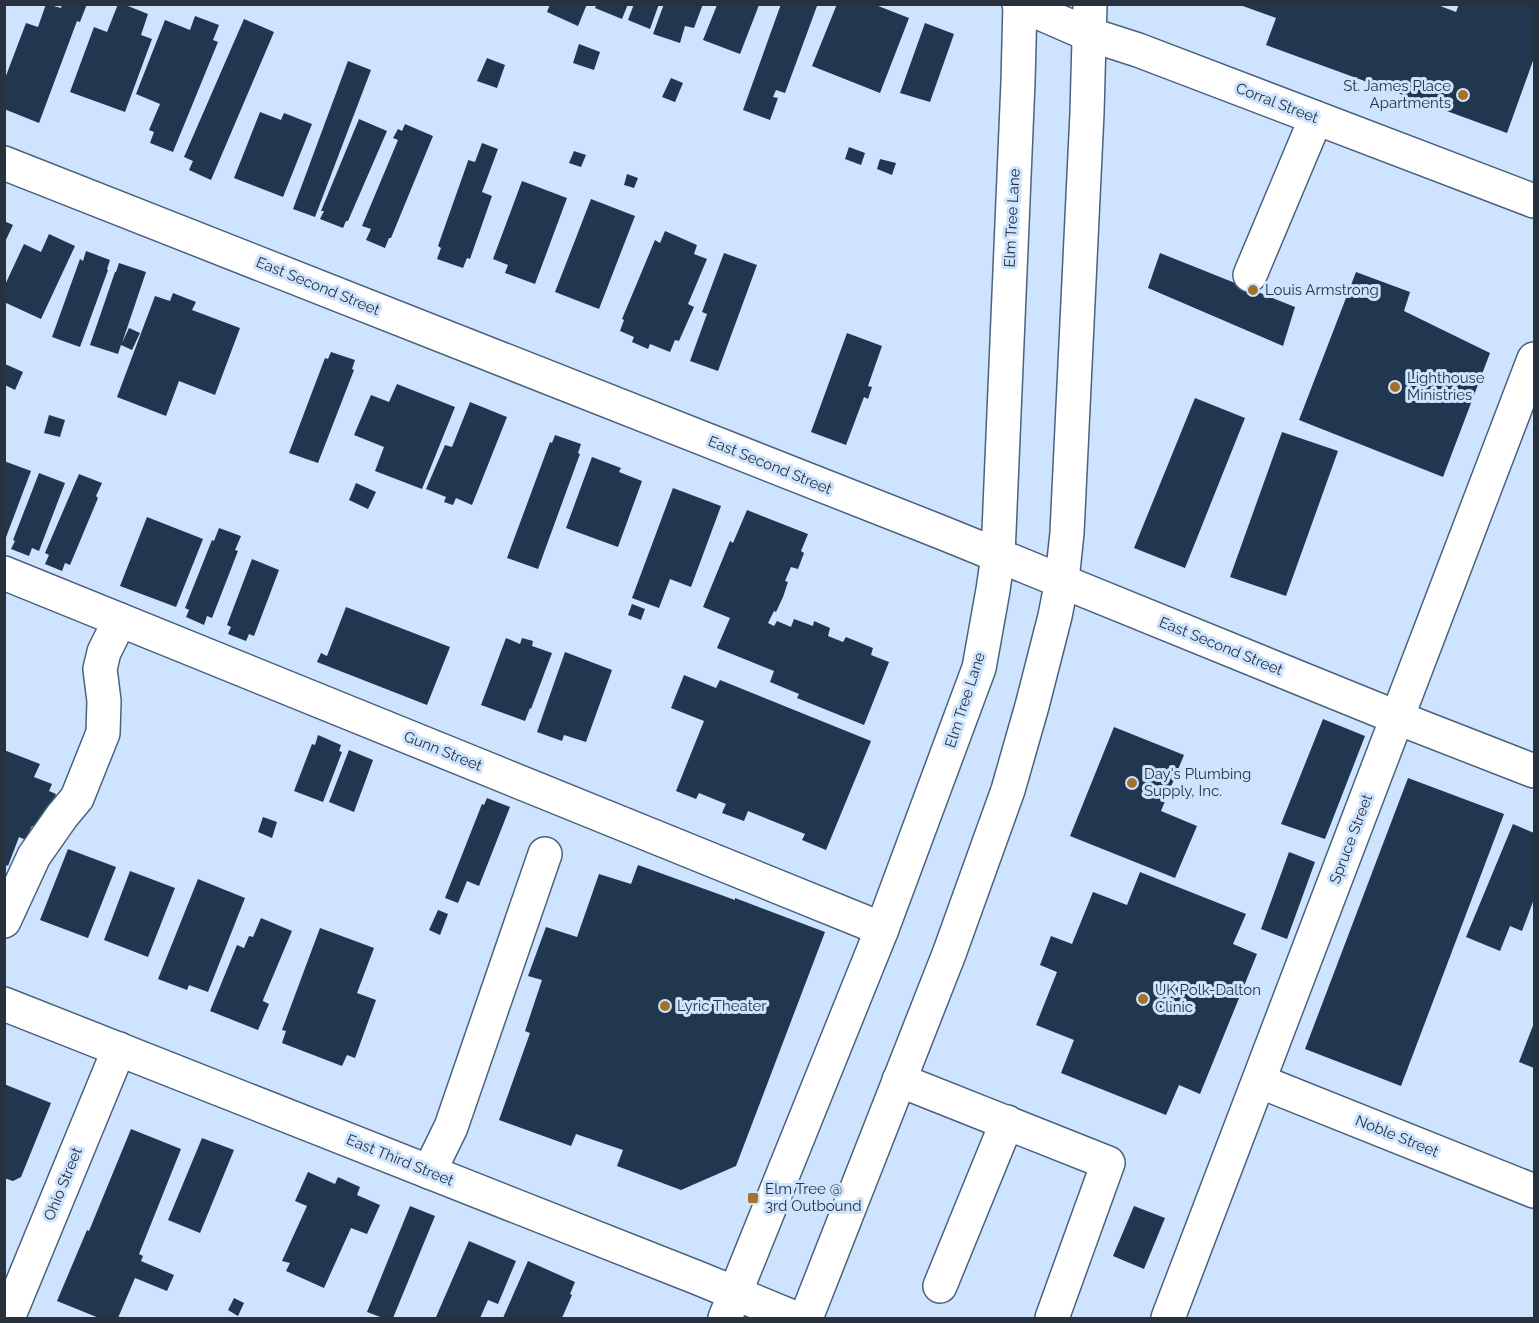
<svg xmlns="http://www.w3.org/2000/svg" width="1539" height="1323" font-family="Raleway,sans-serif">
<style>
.building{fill:#213750}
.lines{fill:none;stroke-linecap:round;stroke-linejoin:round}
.minor-casing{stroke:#4b627e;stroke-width:36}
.major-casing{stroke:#4b627e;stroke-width:36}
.minor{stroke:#fff;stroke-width:33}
.major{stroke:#fff;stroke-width:33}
.poi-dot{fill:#a37128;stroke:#cee4fe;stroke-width:2}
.labels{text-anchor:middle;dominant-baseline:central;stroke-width:6;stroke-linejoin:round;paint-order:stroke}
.poi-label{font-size:15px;fill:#28323f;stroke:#cee4fe;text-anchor:start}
.street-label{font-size:15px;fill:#28323f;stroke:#cee4fe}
</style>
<rect width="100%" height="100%" fill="#cee4fe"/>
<g class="building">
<path d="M 46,4 L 61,8 L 62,4 L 87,4 L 80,22 L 77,21 L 39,123 L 4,109 L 4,81 L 26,23 L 38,27 Z"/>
<path d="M 118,4 L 123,4 L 148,14 L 141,35 L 152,39 L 125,112 L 70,92 L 94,27 L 107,32 Z"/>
<path d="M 550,4 L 587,4 L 578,26 L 547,12 Z"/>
<path d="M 597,4 L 628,4 L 622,19 L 595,8 Z"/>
<path d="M 634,4 L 659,4 L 650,29 L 628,20 Z"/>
<path d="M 664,4 L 703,4 L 694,28 L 685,26 L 680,43 L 653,34 Z"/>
<path d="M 781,4 L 816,4 L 817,6 L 785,93 L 776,90 L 773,97 L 778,98 L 770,120 L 743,110 Z"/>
<path d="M 837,4 L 859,4 L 863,6 L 863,4 L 873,4 L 909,18 L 880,93 L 812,66 Z"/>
<path d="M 1435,4 L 1456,12 L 1459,4 L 1534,4 L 1534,58 L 1507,133 L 1266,45 L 1276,18 L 1240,5 Z"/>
<path d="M 717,5 L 759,5 L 740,54 L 703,40 Z"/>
<path d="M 195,16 L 219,25 L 213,40 L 218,42 L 173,152 L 150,143 L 154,132 L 149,130 L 160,104 L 136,94 L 165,20 L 190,30 Z"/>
<path d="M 244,19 L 274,32 L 211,180 L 189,170 L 193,161 L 184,157 Z"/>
<path d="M 925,23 L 954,34 L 930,102 L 900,93 Z"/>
<path d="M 579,44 L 600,52 L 594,70 L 573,63 Z"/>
<path d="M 487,58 L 505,65 L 497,88 L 477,81 Z"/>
<path d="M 348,61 L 371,70 L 315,217 L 293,209 Z"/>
<path d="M 671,78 L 683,83 L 675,102 L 662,97 Z"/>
<path d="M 260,112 L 281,120 L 284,113 L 312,124 L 283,197 L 234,178 Z"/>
<path d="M 359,119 L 387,131 L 348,221 L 346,221 L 343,228 L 320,219 L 324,211 L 321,211 Z"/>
<path d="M 405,124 L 433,136 L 391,238 L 389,238 L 385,248 L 366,240 L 371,229 L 362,226 L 398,140 L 393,138 L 398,129 L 402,131 Z"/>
<path d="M 482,143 L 498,149 L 482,192 L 492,196 L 470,259 L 467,258 L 463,268 L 437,259 L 441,248 L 438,246 L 468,161 L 468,160 L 475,162 Z"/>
<path d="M 849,147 L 865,153 L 861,165 L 845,159 Z"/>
<path d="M 574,151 L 586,155 L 581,167 L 569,163 Z"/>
<path d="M 880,159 L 896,163 L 892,175 L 877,169 Z"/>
<path d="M 627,174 L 638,178 L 634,188 L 624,185 Z"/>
<path d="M 522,181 L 567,198 L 535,284 L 505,273 L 508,265 L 493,259 Z"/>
<path d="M 591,199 L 635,216 L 599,309 L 555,292 Z"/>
<path d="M 4,221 L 13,225 L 4,244 Z"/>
<path d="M 665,231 L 697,245 L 694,254 L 707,259 L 688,304 L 694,307 L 679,341 L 675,340 L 670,352 L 650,344 L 648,349 L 632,342 L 634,337 L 620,331 L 624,320 L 622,319 L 655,240 L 660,243 Z"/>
<path d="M 49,234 L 75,246 L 41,319 L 4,302 L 4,287 L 24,244 L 41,252 Z"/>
<path d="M 86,251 L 110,260 L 107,269 L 108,270 L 80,347 L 52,337 L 80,259 L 83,261 Z"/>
<path d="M 724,253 L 757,265 L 718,371 L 690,361 L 707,314 L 702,312 Z"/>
<path d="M 1160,253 L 1295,307 L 1283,346 L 1148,288 Z"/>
<path d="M 119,263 L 146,272 L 122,343 L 129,328 L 140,333 L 132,350 L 121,345 L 118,354 L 90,345 L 115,272 L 116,272 Z"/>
<path d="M 1356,272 L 1410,292 L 1404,311 L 1490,353 L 1443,477 L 1299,420 Z"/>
<path d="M 173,293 L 196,302 L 192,310 L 240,328 L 215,395 L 179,381 L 166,416 L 117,397 L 155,296 L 170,301 Z"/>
<path d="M 847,333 L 882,346 L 868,386 L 872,387 L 868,399 L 864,397 L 846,445 L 811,432 Z"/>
<path d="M 331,352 L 355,360 L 352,369 L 354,370 L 318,463 L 289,453 L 325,358 L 328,359 Z"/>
<path d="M 5,364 L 23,372 L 15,390 L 5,385 Z"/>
<path d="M 397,384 L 455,407 L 422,489 L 375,471 L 384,447 L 354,435 L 371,395 L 389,402 Z"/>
<path d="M 1195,398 L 1245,418 L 1185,568 L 1134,548 Z"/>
<path d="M 470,402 L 507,417 L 472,505 L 456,498 L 453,505 L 444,502 L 446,497 L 426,489 L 445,445 L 452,447 Z"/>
<path d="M 49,415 L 65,420 L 60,437 L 44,433 Z"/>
<path d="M 1282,432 L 1338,451 L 1286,596 L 1230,577 Z"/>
<path d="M 555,435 L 581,444 L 578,453 L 580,454 L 538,569 L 507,558 L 550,442 L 552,443 Z"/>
<path d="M 592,457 L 621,468 L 619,472 L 642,481 L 618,547 L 566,528 Z"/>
<path d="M 4,461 L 31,471 L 5,540 L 4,540 Z"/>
<path d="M 39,473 L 65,483 L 39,551 L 32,548 L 29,556 L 11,549 L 15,541 L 13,540 Z"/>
<path d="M 79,474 L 102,483 L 96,496 L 98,498 L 70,565 L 65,563 L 62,571 L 45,564 L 49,555 L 45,553 Z"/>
<path d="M 356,483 L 376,492 L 368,509 L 349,500 Z"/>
<path d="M 673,488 L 721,506 L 691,587 L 670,579 L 659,608 L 632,598 Z"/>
<path d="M 747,510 L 808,534 L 801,551 L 804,553 L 798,569 L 791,567 L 785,581 L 788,582 L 783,597 L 776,612 L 774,611 L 768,623 L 774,626 L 777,621 L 791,627 L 794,619 L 813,626 L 814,621 L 830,628 L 828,636 L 843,642 L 846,637 L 873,648 L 871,655 L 889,662 L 864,725 L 797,698 L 799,694 L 770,682 L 774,671 L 717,648 L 730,618 L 703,607 L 730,541 L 733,543 Z"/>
<path d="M 147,517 L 203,539 L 176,607 L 120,586 Z"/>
<path d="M 219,528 L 241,536 L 235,550 L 238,551 L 212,618 L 207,616 L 204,625 L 186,617 L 189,610 L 185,608 L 212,540 L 214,541 Z"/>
<path d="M 252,559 L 279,570 L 254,636 L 249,634 L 246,641 L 228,634 L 231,627 L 227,625 Z"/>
<path d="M 632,604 L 645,609 L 641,620 L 628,615 Z"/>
<path d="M 346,607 L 450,647 L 427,705 L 317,662 L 321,653 L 327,656 Z"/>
<path d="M 506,638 L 520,644 L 522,638 L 533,641 L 532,646 L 552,653 L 531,709 L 530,708 L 525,721 L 481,705 Z"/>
<path d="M 565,652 L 612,670 L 586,742 L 564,735 L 562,741 L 537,732 Z"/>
<path d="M 684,675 L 716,688 L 720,680 L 871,741 L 826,850 L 802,840 L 805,834 L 748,811 L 744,821 L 722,813 L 726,804 L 699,793 L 696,799 L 676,791 L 704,721 L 671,708 Z"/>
<path d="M 1323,719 L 1365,736 L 1325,839 L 1281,824 Z"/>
<path d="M 1114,727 L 1184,755 L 1161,811 L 1197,826 L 1175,878 L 1070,836 Z"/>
<path d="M 318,735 L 341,745 L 339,751 L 342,752 L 323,802 L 294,791 L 312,744 L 315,745 Z"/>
<path d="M 4,750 L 40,764 L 34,777 L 52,784 L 49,791 L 56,794 L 42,830 L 32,826 L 26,840 L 19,837 L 8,866 L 4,864 Z"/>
<path d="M 349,750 L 373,760 L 354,812 L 329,802 Z"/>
<path d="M 1408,778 L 1504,814 L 1401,1086 L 1305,1049 Z"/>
<path d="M 487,798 L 510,807 L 479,886 L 467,881 L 458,903 L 445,898 L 482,804 L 484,805 Z"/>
<path d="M 263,817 L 277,822 L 272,838 L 258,832 Z"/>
<path d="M 1513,824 L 1534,833 L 1534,899 L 1522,931 L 1510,926 L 1500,951 L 1466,937 Z"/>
<path d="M 68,849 L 116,867 L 88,938 L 40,920 Z"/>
<path d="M 1289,852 L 1315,862 L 1287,939 L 1261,929 Z"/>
<path d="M 638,865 L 735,900 L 735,898 L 825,932 L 736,1166 L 681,1190 L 617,1166 L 623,1150 L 576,1134 L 571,1146 L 499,1120 L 530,1033 L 525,1031 L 542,980 L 528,976 L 546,927 L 577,937 L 599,874 L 631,884 Z"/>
<path d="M 130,871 L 175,888 L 148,957 L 104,940 Z"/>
<path d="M 1140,872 L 1246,914 L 1233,944 L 1257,954 L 1200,1094 L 1179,1085 L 1166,1115 L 1061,1073 L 1074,1040 L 1036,1025 L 1057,972 L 1040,965 L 1051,936 L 1072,944 L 1093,892 L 1127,905 Z"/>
<path d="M 198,879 L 245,898 L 208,992 L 189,985 L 187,990 L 158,979 Z"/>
<path d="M 438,910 L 448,914 L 440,935 L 429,930 Z"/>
<path d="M 261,918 L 292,931 L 263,1000 L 263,1001 L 269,1004 L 258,1030 L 210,1011 L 237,945 L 244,948 L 249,936 L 253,937 Z"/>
<path d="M 320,928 L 374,948 L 357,993 L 376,1000 L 355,1058 L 347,1055 L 342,1066 L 282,1043 L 286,1031 L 282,1030 Z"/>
<path d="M 1534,1023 L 1534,1068 L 1519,1062 Z"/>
<path d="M 4,1084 L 51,1103 L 21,1177 L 13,1181 L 4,1178 Z"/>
<path d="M 131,1129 L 181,1149 L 139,1254 L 143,1256 L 141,1261 L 174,1275 L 167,1291 L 135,1278 L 118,1318 L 99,1318 L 57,1301 L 87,1230 L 89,1231 Z"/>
<path d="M 202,1138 L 234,1150 L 200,1233 L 168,1220 Z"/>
<path d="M 308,1172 L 335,1184 L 338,1177 L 360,1187 L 357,1195 L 380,1205 L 367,1234 L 351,1228 L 324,1288 L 286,1271 L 290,1263 L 282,1261 L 307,1206 L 295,1201 Z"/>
<path d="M 410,1206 L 435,1216 L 393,1318 L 383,1318 L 367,1312 Z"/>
<path d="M 1134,1206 L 1165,1218 L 1144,1269 L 1113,1256 Z"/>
<path d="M 469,1241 L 516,1261 L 498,1304 L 488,1300 L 480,1318 L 440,1318 L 436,1317 Z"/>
<path d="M 528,1261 L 575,1282 L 570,1294 L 572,1295 L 562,1318 L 503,1318 Z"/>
<path d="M 234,1298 L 244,1303 L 238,1316 L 228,1310 Z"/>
</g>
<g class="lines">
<g class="minor-casing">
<g id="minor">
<path d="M 1019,4 L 1088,34 L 1138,50 L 1534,201"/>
<path d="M 4,163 L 943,533 L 1398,718 L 1534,771"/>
<path d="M 1250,275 L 1316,118"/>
<path d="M 4,573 L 882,929"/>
<path d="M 4,921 L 34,856 L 62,816 L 77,798 L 103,733 L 104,701 L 100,669 L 104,652 L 120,620"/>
<path d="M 899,1080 L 1108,1163 L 1052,1318"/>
<path d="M 1259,1081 L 1534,1191"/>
<path d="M 429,1172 L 451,1127 L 545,854"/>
<path d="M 940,1286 L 1007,1122"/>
<path d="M 8,1318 L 119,1049"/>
<path d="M 725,1318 L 882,929 L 979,668 L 993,590 L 998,555 L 1018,82 L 1020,4"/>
<path d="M 806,1318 L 949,954 L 1008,790 L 1032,706 L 1055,616 L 1062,580 L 1067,533 L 1087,113 L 1090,4"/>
<path d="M 1168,1318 L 1534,359"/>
</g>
</g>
<g class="major-casing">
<path id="major" d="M 4,1004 L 698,1278 L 795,1318"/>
</g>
<use href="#minor" class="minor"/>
<use href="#major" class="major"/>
</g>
<g class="poi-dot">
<circle cx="1463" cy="95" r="6"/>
<circle cx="1253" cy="290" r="6"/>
<circle cx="1395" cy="387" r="6"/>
<circle cx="1132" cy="783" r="6"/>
<circle cx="1143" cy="999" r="6"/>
<circle cx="665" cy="1006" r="6"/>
<rect x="747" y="1192" width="12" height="12" rx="3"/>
</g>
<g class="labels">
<g class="poi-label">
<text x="1451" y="86" text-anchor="end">St. James Place<tspan x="1451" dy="17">Apartments</tspan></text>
<text x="1265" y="290">Louis Armstrong</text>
<text x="1407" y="378">Lighthouse<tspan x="1407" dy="17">Ministries</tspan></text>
<text x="1144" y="774">Day's Plumbing<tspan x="1144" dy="17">Supply, Inc.</tspan></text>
<text x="1155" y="990">UK Polk-Dalton<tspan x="1155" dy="17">Clinic</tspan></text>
<text x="677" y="1006">Lyric Theater</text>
<text x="765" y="1189">Elm Tree @<tspan x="765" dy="17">3rd Outbound</tspan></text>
</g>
<g class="street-label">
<text transform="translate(1277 103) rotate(21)">Corral Street</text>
<text transform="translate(1012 218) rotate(-87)">Elm Tree Lane</text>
<text transform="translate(318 286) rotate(22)">East Second Street</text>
<text transform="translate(770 465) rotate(22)">East Second Street</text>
<text transform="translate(1221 646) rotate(22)">East Second Street</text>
<text transform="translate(965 700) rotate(-72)">Elm Tree Lane</text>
<text transform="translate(443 751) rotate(22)">Gunn Street</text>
<text transform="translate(1351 839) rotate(-69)">Spruce Street</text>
<text transform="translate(1397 1136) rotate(22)">Noble Street</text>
<text transform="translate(400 1160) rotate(22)">East Third Street</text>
<text transform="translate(63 1184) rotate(-68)">Ohio Street</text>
</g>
</g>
<rect width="1539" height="1323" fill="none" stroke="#28323f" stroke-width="12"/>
</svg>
